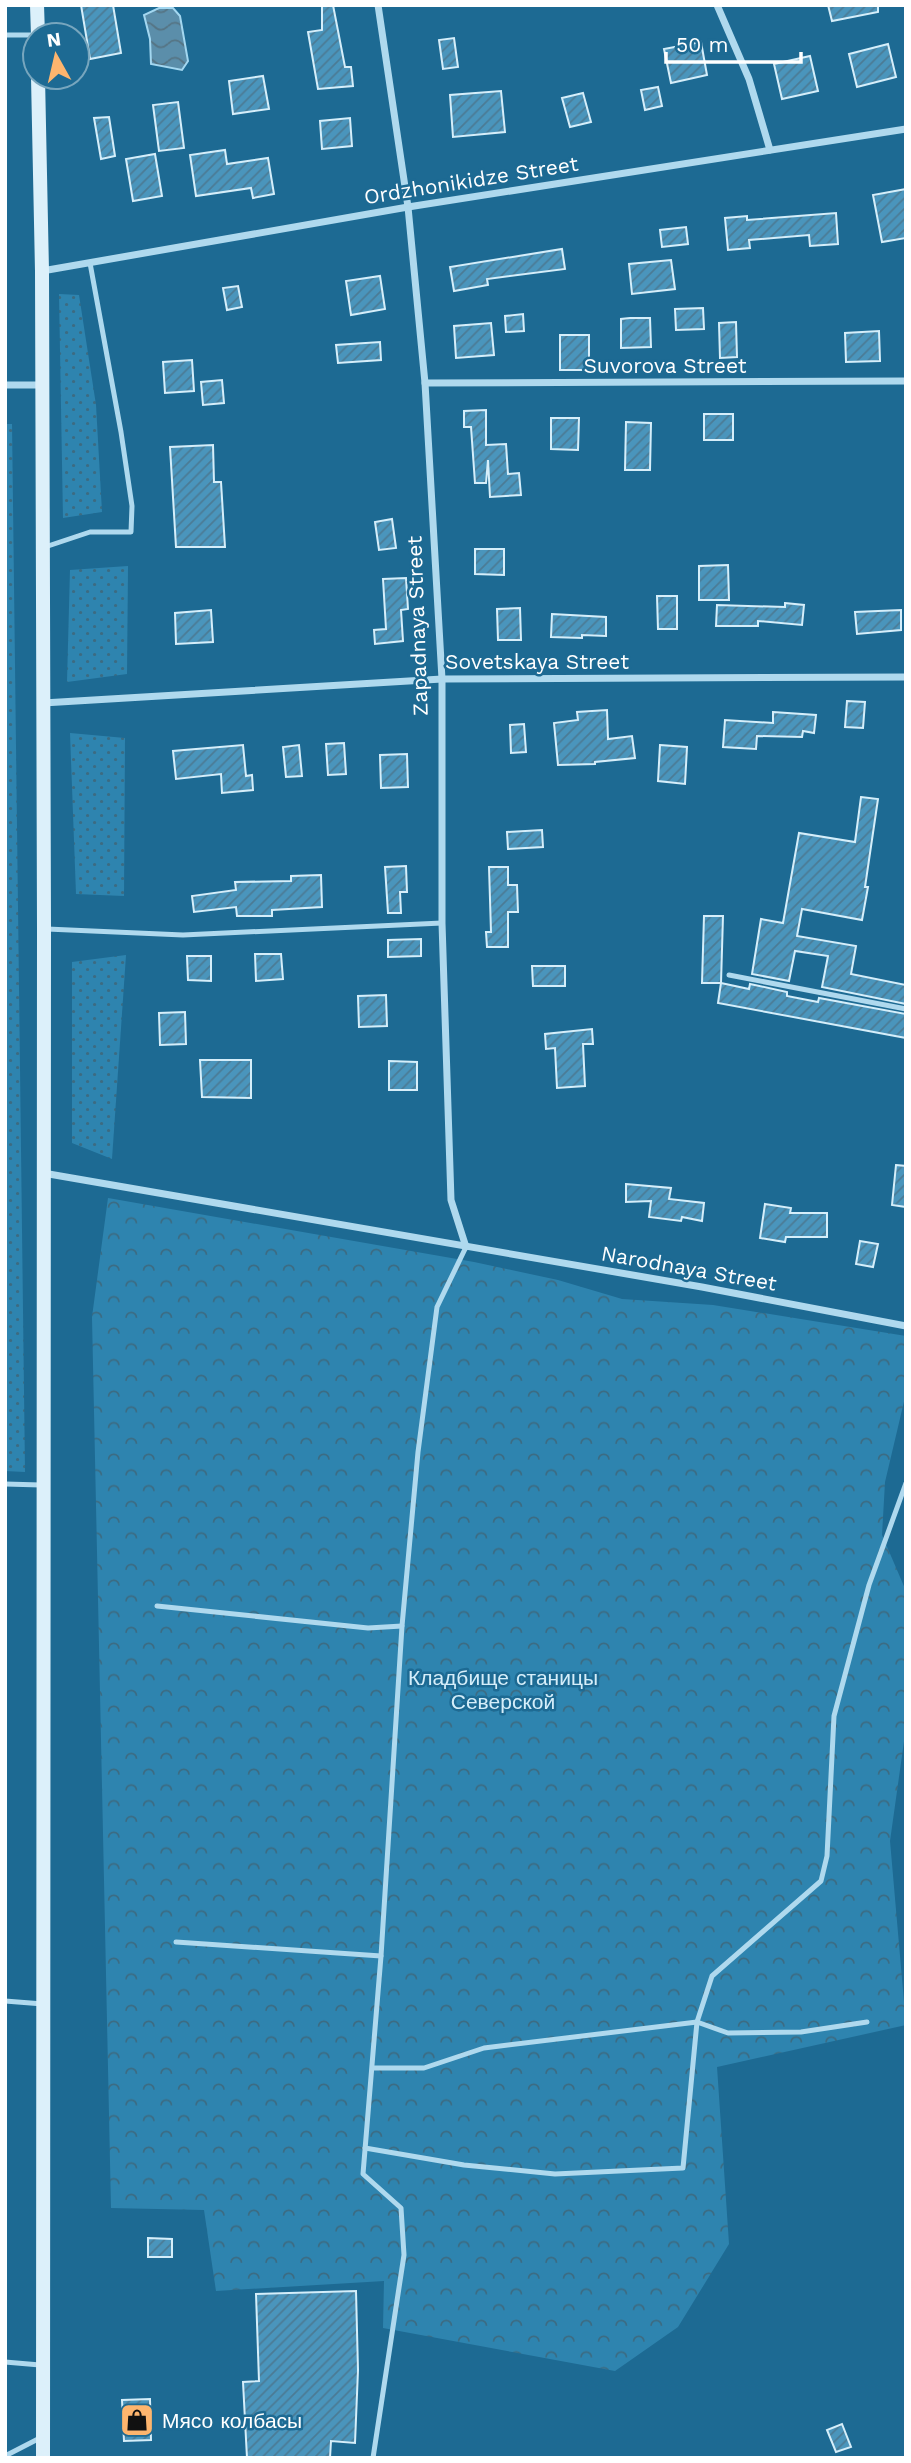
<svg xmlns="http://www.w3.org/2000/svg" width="911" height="2463" font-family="'Work Sans',sans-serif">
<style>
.grass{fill:url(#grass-dots)}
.forest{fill:url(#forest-crowns)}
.water{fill:url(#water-waves);stroke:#a3d7f0;stroke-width:2}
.building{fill:url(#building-hatch);stroke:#d5eefa;stroke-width:2}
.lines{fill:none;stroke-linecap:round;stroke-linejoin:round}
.lane{stroke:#afd9ee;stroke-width:5}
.street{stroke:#afd9ee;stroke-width:7}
.secondary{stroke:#dcf0fa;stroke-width:14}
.labels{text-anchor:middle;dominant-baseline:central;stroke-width:5;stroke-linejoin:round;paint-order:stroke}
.street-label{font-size:21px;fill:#fff;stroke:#1d6a93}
.park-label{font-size:21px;fill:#d5eefa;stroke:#1d6a93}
.poi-label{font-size:21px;fill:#fff;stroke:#1d6a93;text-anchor:start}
</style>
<defs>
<pattern id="grass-dots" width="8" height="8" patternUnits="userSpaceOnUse" patternTransform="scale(1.75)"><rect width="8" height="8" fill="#2e84af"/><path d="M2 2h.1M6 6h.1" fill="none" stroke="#3c6b82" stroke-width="1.8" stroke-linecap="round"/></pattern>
<pattern id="forest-crowns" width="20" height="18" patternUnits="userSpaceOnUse" patternTransform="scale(1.75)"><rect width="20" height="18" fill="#2e84af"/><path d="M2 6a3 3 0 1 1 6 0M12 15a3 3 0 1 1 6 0" fill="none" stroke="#3c6b82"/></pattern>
<pattern id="water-waves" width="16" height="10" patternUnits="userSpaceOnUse" patternTransform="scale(1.75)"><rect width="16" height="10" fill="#5b8eaa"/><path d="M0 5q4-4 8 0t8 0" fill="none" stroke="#557484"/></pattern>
<pattern id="building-hatch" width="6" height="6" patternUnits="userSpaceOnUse" patternTransform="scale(1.75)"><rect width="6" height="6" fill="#4a95bc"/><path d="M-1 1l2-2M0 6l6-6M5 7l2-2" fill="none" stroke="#4b7b95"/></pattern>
</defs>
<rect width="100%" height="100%" fill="#1d6a93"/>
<g class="grass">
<path d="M 59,294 L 79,295 L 96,405 L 102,512 L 63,518 Z"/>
<path d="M 5,424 L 12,424 L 25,1472 L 5,1471 Z"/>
<path d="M 128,566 L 127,674 L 67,682 L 70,570 Z"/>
<path d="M 70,733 L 125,738 L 124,896 L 76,894 Z"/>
<path d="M 126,955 L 112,1159 L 72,1143 L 72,962 Z"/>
</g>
<path class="forest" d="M 108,1198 L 474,1262 L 558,1280 L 622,1299 L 713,1305 L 906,1336 L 906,1393 L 885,1482 L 882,1535 L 906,1591 L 906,1727 L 890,1841 L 906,2025 L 717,2067 L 729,2244 L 678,2327 L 615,2371 L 383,2328 L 384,2281 L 216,2291 L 204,2210 L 111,2208 L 92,1317 Z"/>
<path class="water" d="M 159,8 L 173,8 L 180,16 L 188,61 L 182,70 L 151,64 L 150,39 L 144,15 Z"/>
<g class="building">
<path d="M 81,5 L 113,5 L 121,53 L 90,59 Z"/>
<path d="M 322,5 L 333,5 L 345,67 L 351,67 L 353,86 L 318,89 L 308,32 L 322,30 Z"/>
<path d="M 828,5 L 878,5 L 878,12 L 832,21 Z"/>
<path d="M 454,38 L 458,67 L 443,69 L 439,40 Z"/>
<path d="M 701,42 L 707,75 L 671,83 L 664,49 Z"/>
<path d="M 888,44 L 896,77 L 857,87 L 849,54 Z"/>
<path d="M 810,56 L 818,91 L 782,99 L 774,64 Z"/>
<path d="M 263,76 L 269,109 L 233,114 L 229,81 Z"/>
<path d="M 658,87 L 662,106 L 645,110 L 641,90 Z"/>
<path d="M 501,91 L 505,132 L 453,137 L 450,95 Z"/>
<path d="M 583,93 L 591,122 L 570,127 L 562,98 Z"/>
<path d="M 178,102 L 184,148 L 159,151 L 153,105 Z"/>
<path d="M 109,117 L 115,156 L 101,159 L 94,118 Z"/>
<path d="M 350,118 L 352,146 L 322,149 L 320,121 Z"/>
<path d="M 225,150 L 227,164 L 268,158 L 274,194 L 253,198 L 251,188 L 196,196 L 190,155 Z"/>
<path d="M 155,154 L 162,196 L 133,201 L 126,159 Z"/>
<path d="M 906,189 L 906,238 L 882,242 L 873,195 Z"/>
<path d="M 836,213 L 838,244 L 810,246 L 809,235 L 749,240 L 750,248 L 728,250 L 725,218 L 747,216 L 747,220 Z"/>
<path d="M 686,227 L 688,244 L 662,247 L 660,230 Z"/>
<path d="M 562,249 L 565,269 L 487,279 L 488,285 L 454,291 L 450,267 Z"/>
<path d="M 671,260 L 675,289 L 632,294 L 629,264 Z"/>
<path d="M 380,276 L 385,309 L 351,315 L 346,281 Z"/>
<path d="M 238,286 L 242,307 L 227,310 L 223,288 Z"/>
<path d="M 703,308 L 704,329 L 676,330 L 675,309 Z"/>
<path d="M 523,314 L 524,331 L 506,332 L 505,316 Z"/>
<path d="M 630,318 L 650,318 L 651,347 L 621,348 L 621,319 Z"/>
<path d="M 736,322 L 737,357 L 720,358 L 719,323 Z"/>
<path d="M 491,323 L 494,355 L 456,358 L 454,326 Z"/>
<path d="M 879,331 L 880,361 L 846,362 L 845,333 Z"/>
<rect x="560" y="335" width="29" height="35"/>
<path d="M 380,342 L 381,360 L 338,363 L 336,345 Z"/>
<path d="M 192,360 L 194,391 L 165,393 L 163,362 Z"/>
<path d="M 222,380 L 224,403 L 203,405 L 201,382 Z"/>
<path d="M 486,410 L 486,445 L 506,444 L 508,474 L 519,473 L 521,495 L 490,497 L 488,460 L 486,483 L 475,483 L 471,427 L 464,427 L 464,411 Z"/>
<rect x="704" y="414" width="29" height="26"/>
<path d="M 551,418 L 579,418 L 578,450 L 551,449 Z"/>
<path d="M 626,422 L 651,423 L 650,470 L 625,470 Z"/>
<path d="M 213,445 L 214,482 L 221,482 L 225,547 L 176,547 L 170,447 Z"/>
<path d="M 392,519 L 396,548 L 379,550 L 375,522 Z"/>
<path d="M 475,549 L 504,549 L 504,575 L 475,574 Z"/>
<path d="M 728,565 L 729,600 L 699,600 L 699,566 Z"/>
<path d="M 406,578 L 408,609 L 401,610 L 403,641 L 375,644 L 374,630 L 386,629 L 383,579 Z"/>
<path d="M 657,596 L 677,596 L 677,629 L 658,629 Z"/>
<path d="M 785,603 L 804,605 L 802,625 L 758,621 L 758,626 L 716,626 L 717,605 L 785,607 Z"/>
<path d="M 520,608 L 521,640 L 498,640 L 497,609 Z"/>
<path d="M 211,610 L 213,642 L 176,644 L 175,613 Z"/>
<path d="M 901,610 L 901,630 L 857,634 L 855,612 Z"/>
<path d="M 552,614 L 606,617 L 606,636 L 582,635 L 582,638 L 551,637 Z"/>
<path d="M 847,701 L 865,702 L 863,728 L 845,727 Z"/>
<path d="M 607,710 L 608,739 L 632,736 L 635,758 L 595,762 L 595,764 L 558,765 L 554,723 L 578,720 L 577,712 Z"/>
<path d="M 773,712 L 816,715 L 814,733 L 803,731 L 802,737 L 757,736 L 756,749 L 723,747 L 725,720 L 773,723 Z"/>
<path d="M 524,724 L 526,752 L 511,753 L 510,725 Z"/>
<path d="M 344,743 L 346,774 L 328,775 L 326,744 Z"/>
<path d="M 243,745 L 246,776 L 252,775 L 253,790 L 222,793 L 221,774 L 176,779 L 173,751 Z"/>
<path d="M 299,745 L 302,776 L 286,777 L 283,747 Z"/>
<path d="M 660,745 L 687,747 L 685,784 L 658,781 Z"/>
<path d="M 407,754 L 408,787 L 381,788 L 380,755 Z"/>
<path d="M 861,797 L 878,799 L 865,887 L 868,887 L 862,920 L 802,909 L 797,936 L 856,946 L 851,974 L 906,985 L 906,1004 L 822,987 L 828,956 L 795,951 L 789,981 L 752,974 L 761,919 L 783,923 L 799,833 L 855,842 Z"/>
<path d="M 542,830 L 543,847 L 508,849 L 507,832 Z"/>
<path d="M 406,866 L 407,892 L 400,892 L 401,913 L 388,913 L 385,867 Z"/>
<path d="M 489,867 L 508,867 L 508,885 L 517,885 L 518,912 L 508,912 L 508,947 L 487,947 L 486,932 L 491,932 Z"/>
<path d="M 321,875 L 322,907 L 272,910 L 272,916 L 237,916 L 236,907 L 194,912 L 192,896 L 236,890 L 235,882 L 291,881 L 291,876 Z"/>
<path d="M 704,916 L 723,916 L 721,983 L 702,983 Z"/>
<path d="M 421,939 L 421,956 L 388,957 L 388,940 Z"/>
<path d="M 255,954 L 281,954 L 283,979 L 256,981 Z"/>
<path d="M 187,956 L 211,956 L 211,981 L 188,980 Z"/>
<path d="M 532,966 L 565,966 L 565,986 L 533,986 Z"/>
<path d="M 721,983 L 749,989 L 750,984 L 787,992 L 787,996 L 818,1002 L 819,998 L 906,1014 L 906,1038 L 718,1003 Z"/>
<path d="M 386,995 L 387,1026 L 359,1027 L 358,996 Z"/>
<path d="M 185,1012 L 186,1044 L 160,1045 L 159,1013 Z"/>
<path d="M 592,1029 L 593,1044 L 583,1044 L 585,1086 L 557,1088 L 555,1048 L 546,1049 L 545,1034 Z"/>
<path d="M 200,1060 L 251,1060 L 251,1098 L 202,1097 Z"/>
<path d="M 389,1061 L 417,1062 L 417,1090 L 389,1090 Z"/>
<path d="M 896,1165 L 906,1166 L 906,1207 L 892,1205 Z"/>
<path d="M 626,1184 L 671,1188 L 669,1199 L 704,1203 L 702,1221 L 682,1217 L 681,1221 L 649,1217 L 651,1201 L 626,1202 Z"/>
<path d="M 765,1204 L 791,1208 L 790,1213 L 827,1213 L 827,1237 L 786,1237 L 785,1242 L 760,1238 Z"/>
<path d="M 860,1241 L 878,1244 L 873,1267 L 856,1264 Z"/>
<path d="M 148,2238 L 172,2239 L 172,2257 L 148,2257 Z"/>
<path d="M 356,2291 L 358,2370 L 355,2443 L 331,2441 L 330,2458 L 247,2458 L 243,2382 L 259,2381 L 256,2294 Z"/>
<path d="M 150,2399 L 151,2440 L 124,2441 L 122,2400 Z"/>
<path d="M 842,2424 L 851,2447 L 836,2452 L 827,2430 Z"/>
</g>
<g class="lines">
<g class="lane">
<path d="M 5,35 L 35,35"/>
<path d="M 45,547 L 90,532 L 131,532 L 132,506 L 121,432 L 90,263"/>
<path d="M 47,929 L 183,935 L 442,923"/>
<path d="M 729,975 L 906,1009"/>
<path d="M 5,1484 L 41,1485"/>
<path d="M 157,1606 L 368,1628 L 402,1626"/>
<path d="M 176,1942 L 381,1956"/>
<path d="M 5,2001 L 43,2004"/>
<path d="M 373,2068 L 424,2068 L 484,2048 L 697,2022 L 728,2033 L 801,2032 L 867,2022"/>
<path d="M 365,2148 L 464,2165 L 555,2174 L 683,2168 L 697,2022 L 712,1976 L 821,1881 L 827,1856 L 834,1716 L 869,1585 L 906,1483"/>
<path d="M 5,2362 L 40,2365"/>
<path d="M 5,2456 L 40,2438"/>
<path d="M 373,2458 L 404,2255 L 401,2208 L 363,2174 L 381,1956 L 402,1626 L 418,1452 L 437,1307 L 466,1247"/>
</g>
<g class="street">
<path d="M 378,5 L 408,207 L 425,383 L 442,679 L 442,923 L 451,1200 L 466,1247"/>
<path d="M 717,5 L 749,79 L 770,150"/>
<path d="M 42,271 L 408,207 L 906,129"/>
<path d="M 425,383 L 906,381"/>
<path d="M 5,385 L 42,385"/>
<path d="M 43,703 L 442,679 L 906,677"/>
<path d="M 43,1173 L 702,1287 L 906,1326"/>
</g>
<g class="secondary">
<path d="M 37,5 L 38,35"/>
<path d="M 38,77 L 42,271 L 44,928 L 43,2458"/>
</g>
</g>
<defs>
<g id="shop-square" transform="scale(1.75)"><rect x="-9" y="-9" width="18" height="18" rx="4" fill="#fdb56e" stroke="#1d6a93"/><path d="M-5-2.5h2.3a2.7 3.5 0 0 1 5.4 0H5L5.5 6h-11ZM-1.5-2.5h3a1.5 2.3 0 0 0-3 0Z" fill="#111"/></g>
</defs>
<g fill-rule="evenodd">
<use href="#shop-square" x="137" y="2420"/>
</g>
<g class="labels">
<g class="street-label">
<text transform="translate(471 180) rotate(-9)">Ordzhonikidze Street</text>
<text x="665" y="365">Suvorova Street</text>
<text transform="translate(417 626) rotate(-92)">Zapadnaya Street</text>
<text x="537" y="661">Sovetskaya Street</text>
<text transform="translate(689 1268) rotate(10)">Narodnaya Street</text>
</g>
<g class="park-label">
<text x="503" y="1677">Кладбище станицы<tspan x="503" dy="24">Северской</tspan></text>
</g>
<g class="poi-label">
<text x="162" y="2420">Мясо колбасы</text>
</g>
</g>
<rect width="911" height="2463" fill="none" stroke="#ffffff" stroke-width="14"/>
<g transform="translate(56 56) rotate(352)"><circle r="33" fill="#1d6a93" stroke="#77a6be" stroke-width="2"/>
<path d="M0-5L12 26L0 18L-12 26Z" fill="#fdb56e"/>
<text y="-10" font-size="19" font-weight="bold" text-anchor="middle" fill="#ffffff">N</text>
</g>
<path d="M666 52v10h135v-10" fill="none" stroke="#ffffff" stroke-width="3.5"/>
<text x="676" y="52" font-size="21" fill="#ffffff" stroke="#1d6a93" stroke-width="5" paint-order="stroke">50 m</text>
</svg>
